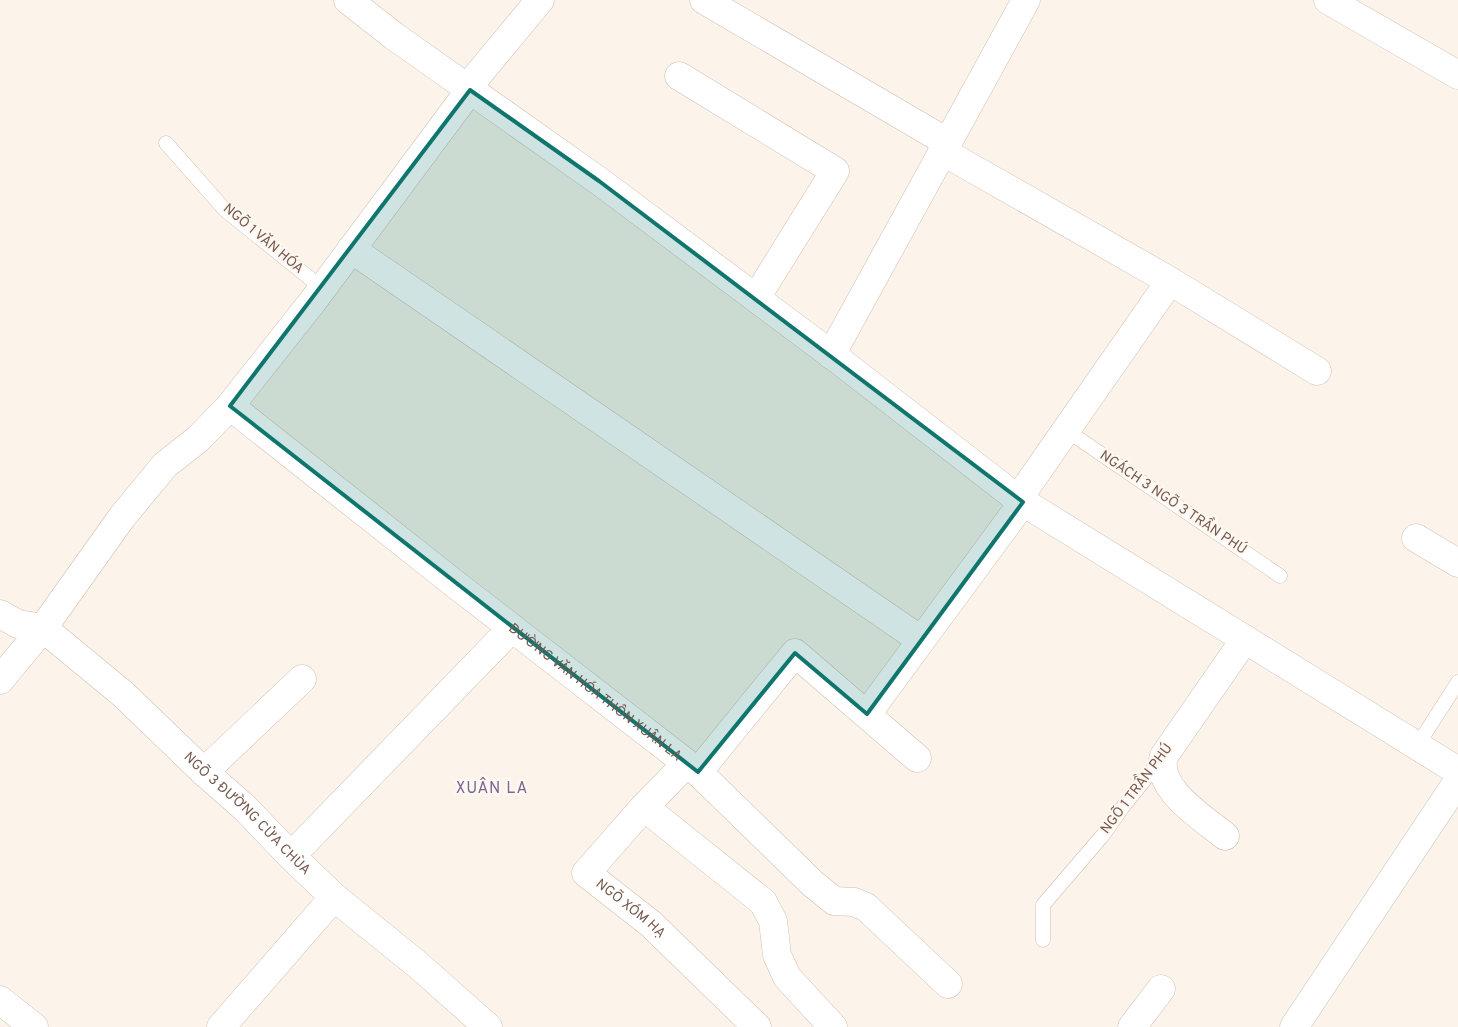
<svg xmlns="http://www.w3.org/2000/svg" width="1458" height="1027" font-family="Overpass,sans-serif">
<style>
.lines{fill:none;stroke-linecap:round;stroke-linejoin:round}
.lane-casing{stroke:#d1bdb3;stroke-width:15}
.street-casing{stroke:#d1bdb3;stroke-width:29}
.lane{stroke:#fff;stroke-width:14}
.street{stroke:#fff;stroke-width:28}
.marked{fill:#0f766e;fill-opacity:0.2;stroke:#0f766e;stroke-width:4;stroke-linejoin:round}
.labels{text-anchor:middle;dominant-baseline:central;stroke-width:4.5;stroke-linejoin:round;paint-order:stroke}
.street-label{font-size:14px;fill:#77584e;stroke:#fef8f2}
.quarter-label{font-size:16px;letter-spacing:1px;fill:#7f6692;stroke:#fef8f2}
</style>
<rect width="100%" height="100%" fill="#fcf4eb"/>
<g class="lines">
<g class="lane-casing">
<g id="lane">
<path d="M 166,143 L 225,210 L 322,288"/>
<path d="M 1066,430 L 1280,576"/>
<path d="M 1417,746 L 1458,682"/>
<path d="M 1043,940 L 1043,905 L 1103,835 L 1122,808 L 1162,758"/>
</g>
</g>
<g class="street-casing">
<g id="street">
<path d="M 348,0 L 394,36 L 599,181 L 836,358 L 1018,499 L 1458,771"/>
<path d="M 704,0 L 947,142"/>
<path d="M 1328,0 L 1458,75"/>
<path d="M 679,76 L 835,171 L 756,298"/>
<path d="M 467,88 L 540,0"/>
<path d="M 942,151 L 1170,281 L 1317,371"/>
<path d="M 351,249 L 921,640"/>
<path d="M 831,355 L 1026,0"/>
<path id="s1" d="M 230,406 L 455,584 L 698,772 L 812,883 L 834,901 L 854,902 L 866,907 L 948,984"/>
<path d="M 1018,499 L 1170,281"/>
<path d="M 1416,538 L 1458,563"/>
<path id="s2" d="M 0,614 L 18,624 L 43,628 L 123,694 L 204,772 L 245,808 L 291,856 L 334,897 L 418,965 L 488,1027"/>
<path d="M 0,680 L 43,628 L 122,517 L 165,465 L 198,439 L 230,406 L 313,301 L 470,90"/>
<path d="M 867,714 L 1023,502"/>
<path id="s3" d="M 686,764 L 644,807 L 586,873 L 651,924 L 757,1027"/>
<path d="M 204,772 L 302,679"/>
<path d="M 698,772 L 795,653 L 917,758"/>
<path d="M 644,807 L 763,902 L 773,921 L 777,955 L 787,977 L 833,1027"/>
<path d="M 1225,836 C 1203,818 1154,788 1164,756 L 1245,639"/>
<path d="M 291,856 L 512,628"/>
<path d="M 0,1000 L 34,1027"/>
<path d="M 221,1027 L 334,897"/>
<path d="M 1132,1027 L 1161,989"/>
<path d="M 1294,1027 L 1458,781"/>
</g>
</g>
<use href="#lane" class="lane"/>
<use href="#street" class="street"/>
</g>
<path class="marked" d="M 470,90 L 599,181 L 1023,502 L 867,714 L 795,653 L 698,772 L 230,406 Z"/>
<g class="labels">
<g class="street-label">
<text transform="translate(263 239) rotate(40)">NGÕ 1 VĂN HÓA</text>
<text transform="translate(1173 503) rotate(34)">NGÁCH 3 NGÕ 3 TRẦN PHÚ</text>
<text stroke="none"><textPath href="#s1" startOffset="464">ĐƯỜNG VĂN HÓA THÔN XUÂN LA</textPath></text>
<text transform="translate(1137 789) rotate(-53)">NGÕ 1 TRẦN PHÚ</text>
<text stroke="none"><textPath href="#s2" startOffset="322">NGÕ 3 ĐƯỜNG CỬA CHÙA</textPath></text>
<text stroke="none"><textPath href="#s3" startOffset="205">NGÕ XÓM HẠ</textPath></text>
</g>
<g class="quarter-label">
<text x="492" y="789">XUÂN LA</text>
</g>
</g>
</svg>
